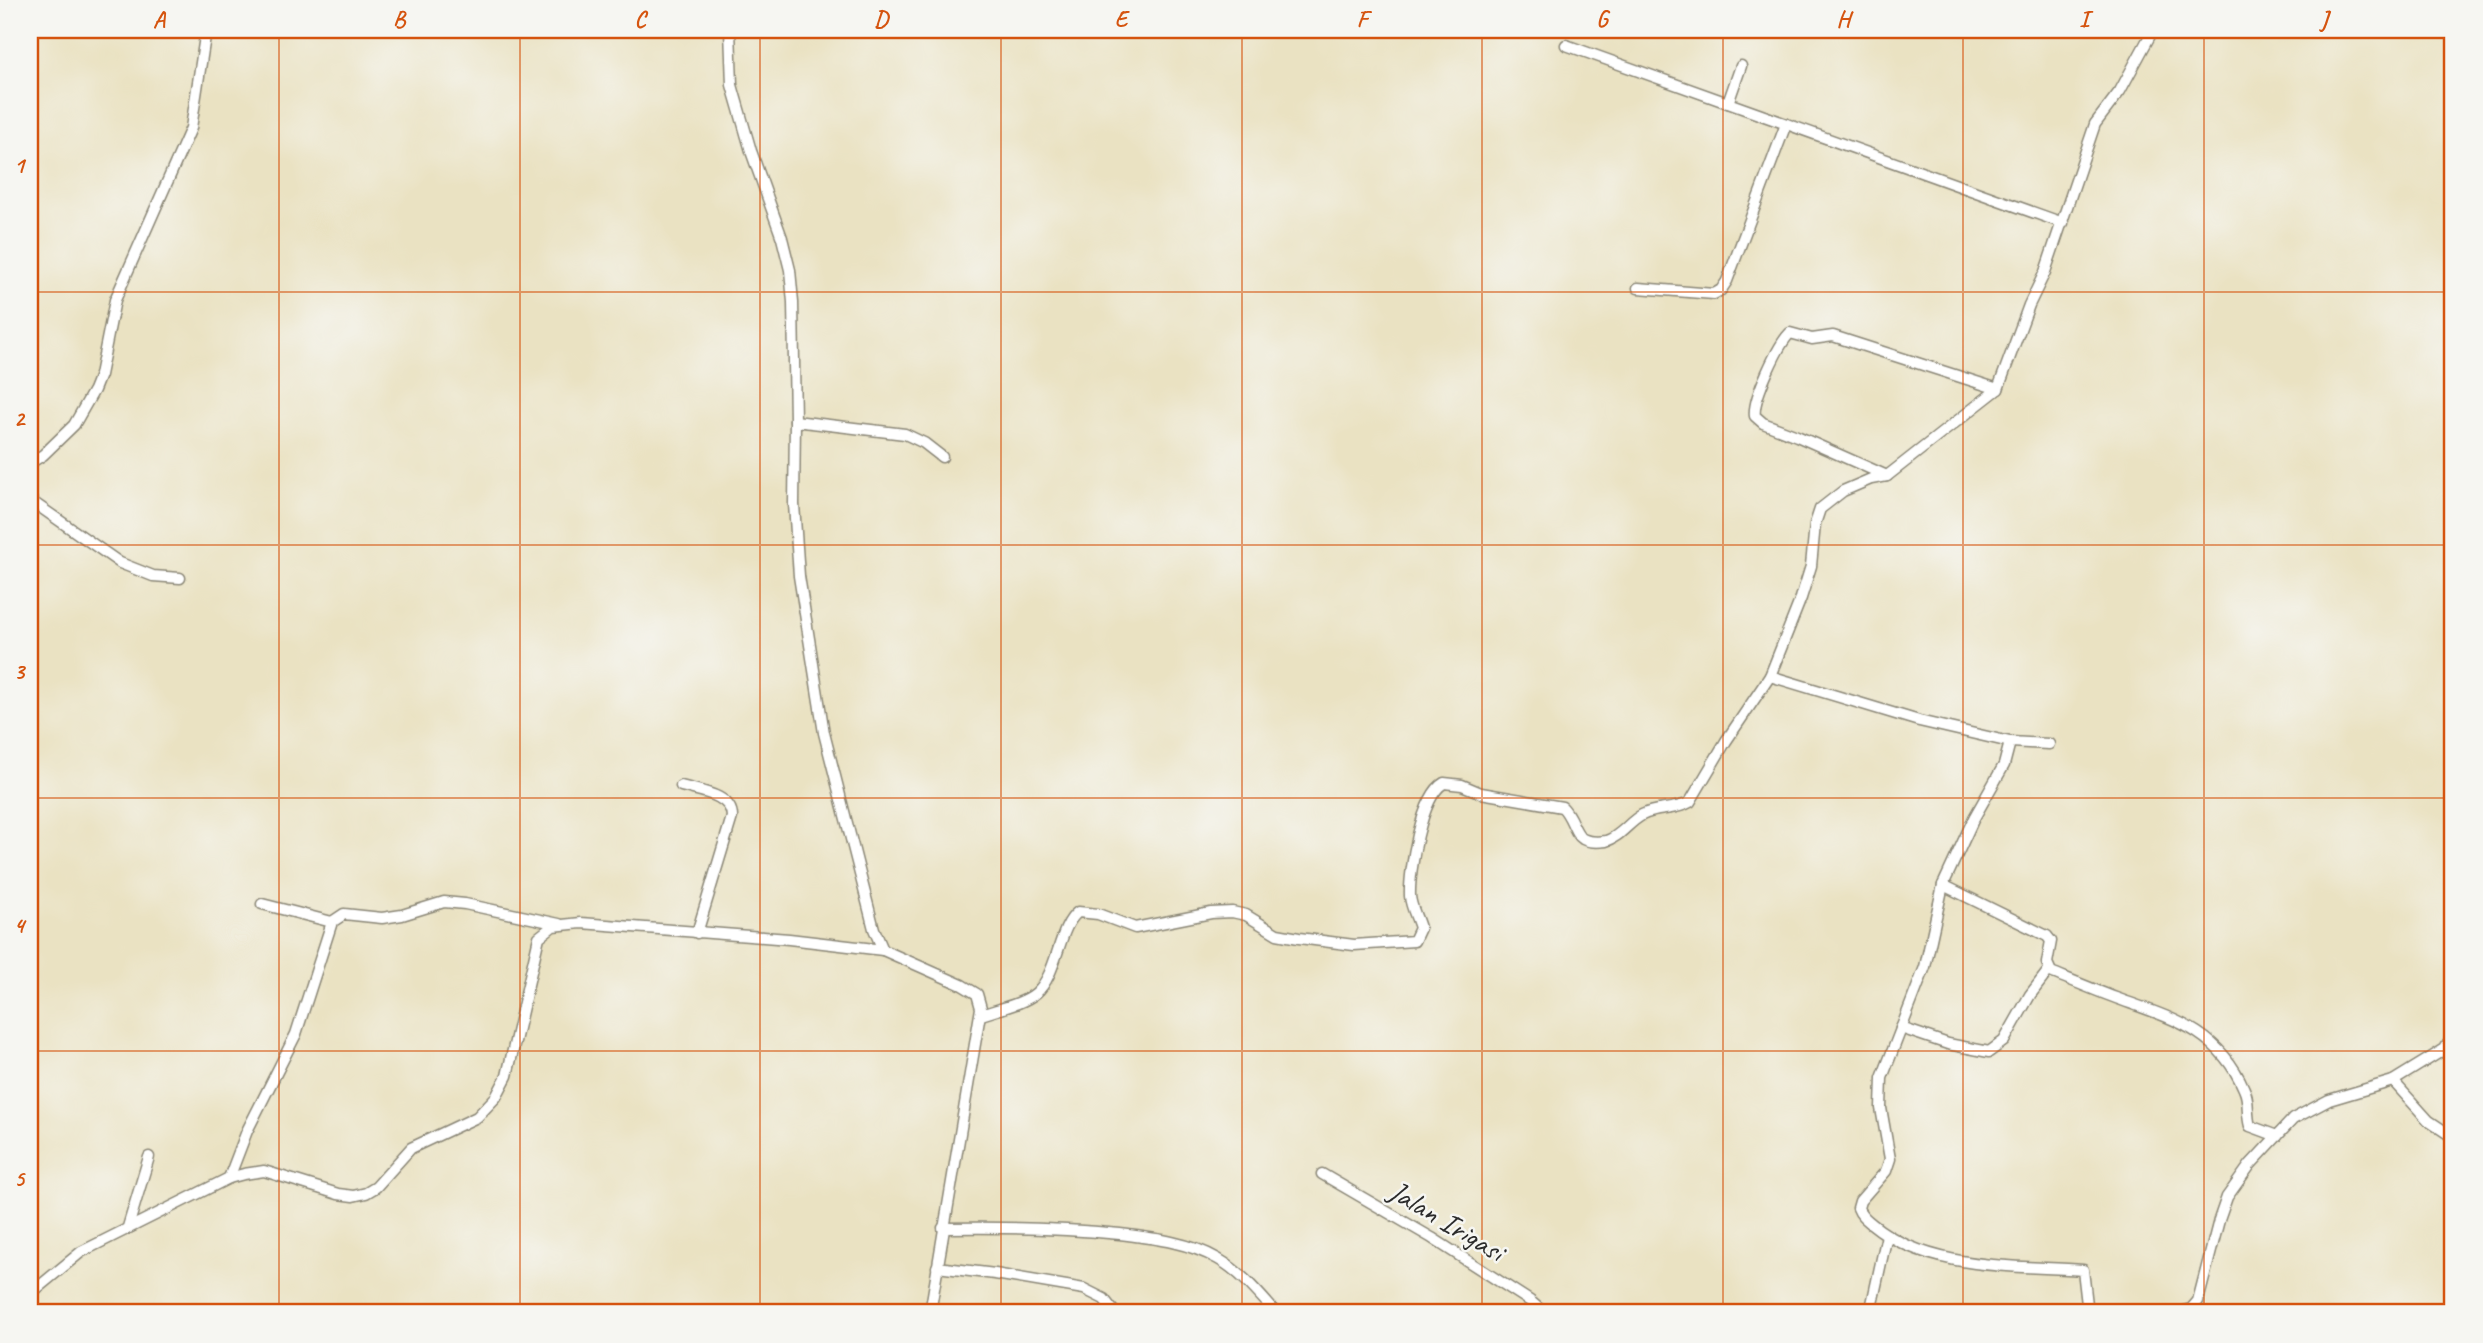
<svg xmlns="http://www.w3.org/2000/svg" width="2483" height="1343" font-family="Caveat,sans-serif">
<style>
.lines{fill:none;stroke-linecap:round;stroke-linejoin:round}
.street-casing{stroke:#8a8676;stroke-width:13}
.street{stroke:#fff;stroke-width:10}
.grid{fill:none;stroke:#d5540f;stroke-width:2;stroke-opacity:0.55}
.labels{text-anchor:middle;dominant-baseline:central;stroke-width:5;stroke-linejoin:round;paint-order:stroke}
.street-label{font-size:30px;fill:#2b2b2b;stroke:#f6f6f2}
.neatline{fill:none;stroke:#d5540f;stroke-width:2.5}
.grid-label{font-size:23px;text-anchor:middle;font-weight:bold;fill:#d5540f}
</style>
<rect width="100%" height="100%" fill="#f6f6f2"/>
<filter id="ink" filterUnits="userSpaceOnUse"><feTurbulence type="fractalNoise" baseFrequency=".0143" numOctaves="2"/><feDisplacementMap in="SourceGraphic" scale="14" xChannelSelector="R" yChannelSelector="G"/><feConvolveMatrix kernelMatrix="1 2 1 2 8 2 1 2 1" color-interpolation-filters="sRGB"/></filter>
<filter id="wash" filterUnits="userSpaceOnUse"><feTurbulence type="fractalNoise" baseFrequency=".00686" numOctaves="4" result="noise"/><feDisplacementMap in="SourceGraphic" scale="28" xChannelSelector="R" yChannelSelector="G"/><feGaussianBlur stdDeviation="1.57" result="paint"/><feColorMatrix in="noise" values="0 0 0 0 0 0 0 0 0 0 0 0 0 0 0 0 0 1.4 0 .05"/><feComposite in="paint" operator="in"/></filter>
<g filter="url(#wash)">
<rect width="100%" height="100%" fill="#eae2c2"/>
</g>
<g filter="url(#ink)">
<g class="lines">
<g class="street-casing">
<g id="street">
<path d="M 730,30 L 732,85 L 751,151 L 782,238 L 790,270 L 793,302 L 795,421 L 794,504 L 799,576 L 824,733 L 874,929 L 883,950 L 962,985 L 977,994 L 981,1008 L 930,1313"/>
<path d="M 1566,45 L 2063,223"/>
<path d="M 1728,103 L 1741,66"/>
<path d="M 1638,288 L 1714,294 L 1721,290 L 1727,281 L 1786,124"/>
<path d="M 795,421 L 905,434 L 924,443 L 942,457"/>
<path d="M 30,463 L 43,455 L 74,425 L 94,390 L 100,375 L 115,300 L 191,128 L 206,30"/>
<path d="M 1887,476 L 1797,436 L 1763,423 L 1755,416 C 1752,400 1778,345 1790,333 L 1812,339 L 1833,336 L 1998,389"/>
<path d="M 30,500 L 120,563 L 153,576 L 180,578"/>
<path d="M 1770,676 L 1919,721 L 2010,742 L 2004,765 L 1974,818 L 1943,885 L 1925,967 L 1882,1078 L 1881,1108 L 1890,1159 L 1886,1171 L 1860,1201 L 1858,1208 C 1861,1216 1866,1219 1872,1224 C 1929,1271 2014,1265 2083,1270 L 2088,1313"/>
<path d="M 2010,742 L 2049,744"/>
<path d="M 681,786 C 698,791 732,794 732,817 L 697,933"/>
<path d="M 1943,885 L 2047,936 L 2051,941 L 2047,963 L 2051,972 C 2073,981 2094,990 2116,998 C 2171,1018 2219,1030 2244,1089 C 2250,1101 2246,1113 2250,1126 L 2277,1136"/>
<path d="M 262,904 L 332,922"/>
<path d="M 981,1015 C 998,1009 1023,1004 1036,993 C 1058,974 1058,927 1078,912 L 1098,914 L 1135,928 L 1211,913 L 1232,912 L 1246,915 L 1277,934 L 1299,938 L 1354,945 L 1414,941 L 1420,928 C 1417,917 1411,908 1410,896 C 1409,871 1421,796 1444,783 L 1462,785 L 1481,793 L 1562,807 C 1572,816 1574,834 1583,839 C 1589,842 1599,842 1606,841 C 1620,837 1629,822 1642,815 C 1657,807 1675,811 1690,802 L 1726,741 L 1770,676 L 1801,598 L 1811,566 L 1815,524 L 1820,509 L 1843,491 L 1871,479 L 1887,476 L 1998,389 L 2029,305 L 2045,272 L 2095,124 L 2120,91 L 2153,30"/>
<path d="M 1901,1028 L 1948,1044 L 1989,1052 L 2004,1041 L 2030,995 L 2049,970"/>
<path d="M 2393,1081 L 2429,1121 L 2453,1137"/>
<path d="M 1322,1174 L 1432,1238 L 1530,1301 L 1544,1313"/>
<path d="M 229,1178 L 247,1131 L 296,1034 L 332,922 L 344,914 L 382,918 L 402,915 L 444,902 L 465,904 L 559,924"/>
<path d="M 128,1227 L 149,1157"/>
<path d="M 943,1228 C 1003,1227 1061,1228 1120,1234 C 1152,1238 1189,1242 1218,1259 C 1241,1272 1259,1294 1276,1313"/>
<path d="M 937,1267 L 995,1274 L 1084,1289 L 1104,1299 L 1115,1313"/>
<path d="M 30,1294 L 81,1252 L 229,1178 L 244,1174 L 264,1171 L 338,1194 L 353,1196 L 366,1193 L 376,1187 L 411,1148 L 477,1117 L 496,1097 L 507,1076 L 539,937 L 553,926 L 581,923 L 789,939 L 883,950"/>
<path d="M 30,1311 L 33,1313"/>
<path d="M 1870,1313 L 1887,1235"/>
<path d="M 2176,1313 L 2191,1309 L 2198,1301 L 2219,1220 L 2227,1197 L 2250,1165 L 2293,1119 L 2329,1100 L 2393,1081 L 2445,1049 L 2453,1035"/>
</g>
</g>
<use href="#street" class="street"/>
</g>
</g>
<path class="grid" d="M 279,30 L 279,1313M 520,30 L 520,1313M 760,30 L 760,1313M 1001,30 L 1001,1313M 1242,30 L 1242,1313M 1482,30 L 1482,1313M 1723,30 L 1723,1313M 1963,30 L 1963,1313M 2204,30 L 2204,1313M 30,292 L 2453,292M 30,545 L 2453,545M 30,798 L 2453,798M 30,1051 L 2453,1051"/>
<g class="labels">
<g class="street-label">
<text transform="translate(1447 1221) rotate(31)">Jalan Irigasi</text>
</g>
</g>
<rect width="2483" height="1343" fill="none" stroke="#f6f6f2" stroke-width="77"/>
<rect x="38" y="38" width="2406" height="1266" class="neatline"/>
<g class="grid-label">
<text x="159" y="27">A</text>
<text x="399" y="27">B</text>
<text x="640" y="27">C</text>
<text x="881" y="27">D</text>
<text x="1121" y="27">E</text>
<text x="1362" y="27">F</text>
<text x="1602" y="27">G</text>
<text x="1843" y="27">H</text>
<text x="2084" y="27">I</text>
<text x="2324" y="27">J</text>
<text x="19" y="173">1</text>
<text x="19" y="426">2</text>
<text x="19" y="679">3</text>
<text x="19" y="933">4</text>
<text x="19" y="1186">5</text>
</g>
</svg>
